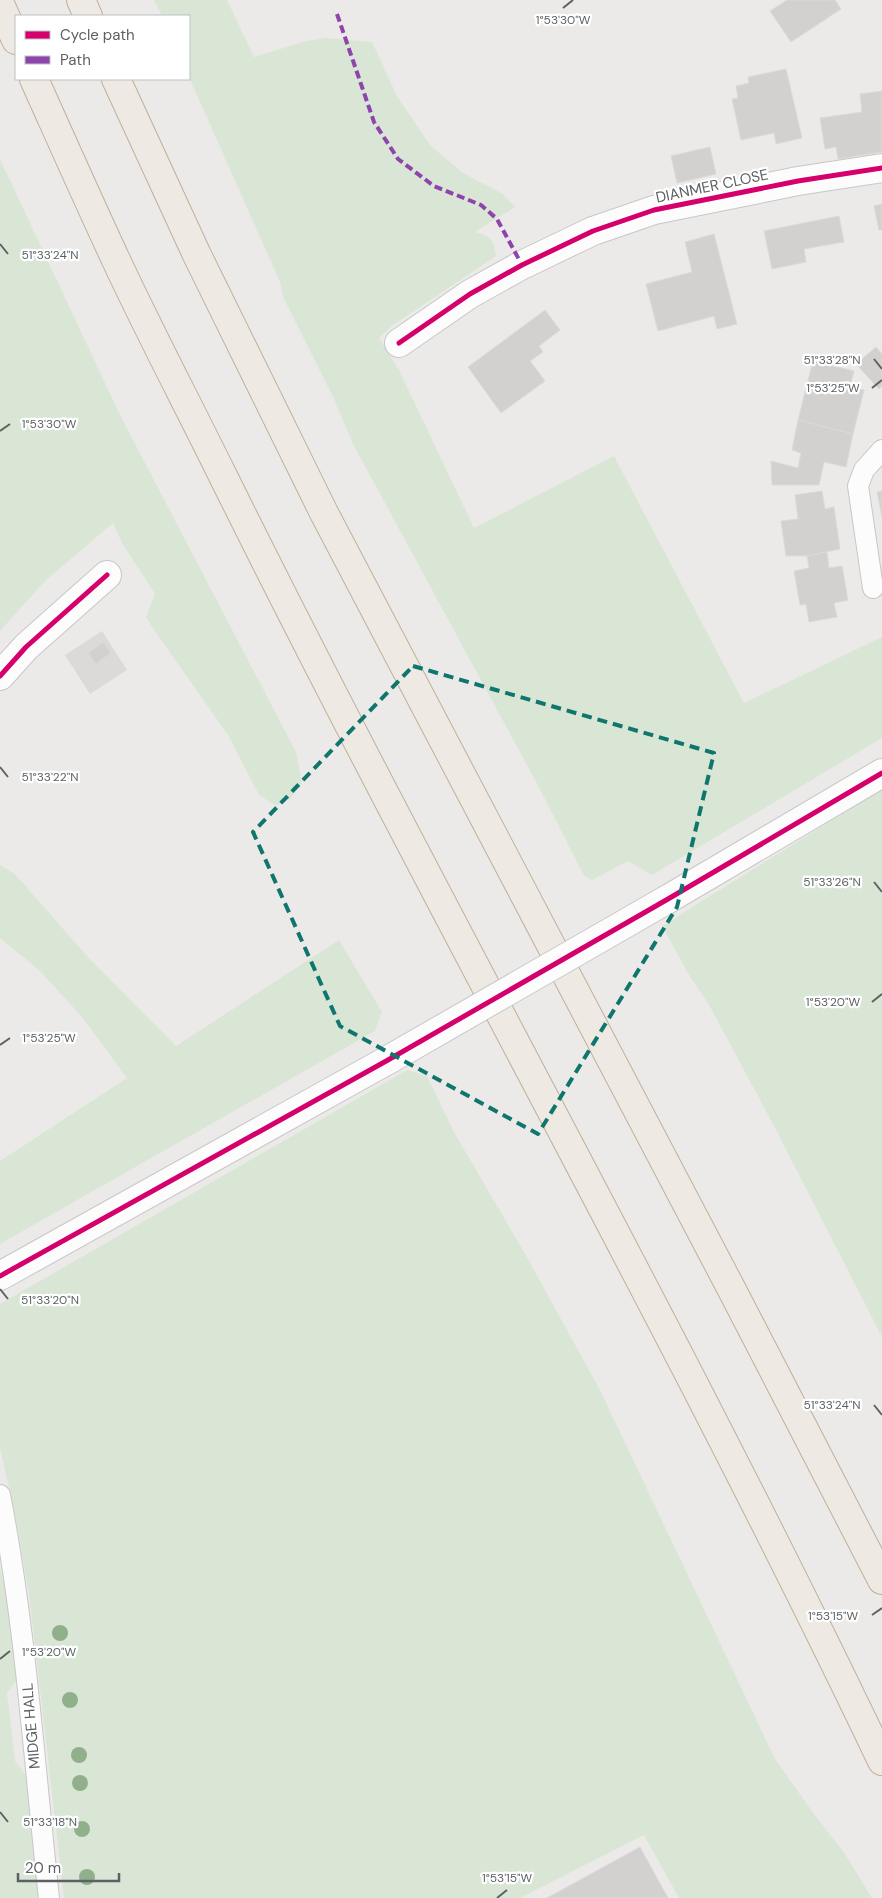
<svg xmlns="http://www.w3.org/2000/svg" width="882" height="1898" font-family="'DM Sans',sans-serif">
<style>
.industrial{fill:#dcdad8}
.green{fill:#d9e6d5}
.building{fill:#d3d1d0;stroke:#dcdad7}
.lines{fill:none;stroke-linecap:round;stroke-linejoin:round}
.lane-casing{stroke:#c7c7c7;stroke-width:22}
.street-casing{stroke:#c7c7c7;stroke-width:30}
.secondary-casing{stroke:#c6c7c7;stroke-width:30}
.highway-casing{stroke:#c0af99;stroke-width:30}
.lane{stroke:#fcfcfc;stroke-width:20}
.street{stroke:#fcfcfc;stroke-width:28}
.secondary{stroke:#fcfcfc;stroke-width:28}
.highway{stroke:#eeeae3;stroke-width:28}
.secondary-bridge-casing{stroke:#c6c7c7;stroke-width:30;stroke-linecap:butt}
.secondary-bridge{stroke:#fcfcfc;stroke-width:28}
.quiet{stroke:#8e44ad;stroke-width:4;stroke-dasharray:8 4;stroke-linecap:butt}
.cycleway-casing{stroke:#fff;stroke-width:8}
.cycleway{stroke:#d6006c;stroke-width:5}
.tree{fill:#90b08c}
.marked{fill:none;stroke:#0f766e;stroke-width:4;stroke-dasharray:10 6;stroke-linejoin:round}
.ticks{fill:none;stroke:#5d6164;stroke-width:2}
.labels{text-anchor:middle;dominant-baseline:central;stroke-width:4.5;stroke-linejoin:round;paint-order:stroke}
.street-label{font-size:15px;fill:#5d6164;stroke:#fff}
.ticks-label{font-size:12px;text-anchor:middle;fill:#5d6164;stroke:#fff;stroke-width:4.5;stroke-linejoin:round;paint-order:stroke}
</style>
<rect width="100%" height="100%" fill="#eceae8"/>
<path class="industrial" d="M 102,631 L 127,670 L 90,694 L 65,655 Z"/>
<g class="green">
<path d="M 154,0 L 227,0 L 254,57 L 306,41 L 326,38 L 372,42 L 397,96 L 430,145 L 463,173 L 503,194 L 515,207 L 475,232 C 491,237 494,239 496,256 L 393,325 L 379,338 L 399,370 L 474,528 L 614,456 L 744,703 L 882,637 L 882,738 L 652,875 L 628,861 L 592,880 L 584,876 L 541,791 L 353,444 L 334,399 L 283,297 L 280,282 L 189,77 L 189,16 L 162,16 Z"/>
<path d="M 0,159 L 120,415 L 296,752 L 302,783 L 290,799 L 276,806 L 259,795 L 228,735 L 152,627 L 146,617 L 155,594 L 122,543 L 113,523 L 45,581 L 0,631 Z"/>
<path d="M 882,789 L 882,1337 L 774,1126 L 708,1003 L 689,975 L 662,926 Z"/>
<path d="M 0,865 L 15,874 L 87,956 L 176,1046 L 339,940 L 382,1012 L 375,1031 L 0,1244 L 0,1161 L 127,1078 L 82,1017 L 40,971 L 0,938 Z"/>
<path d="M 407,1070 L 427,1076 L 455,1134 L 524,1252 L 600,1390 L 775,1759 L 814,1814 L 845,1854 L 872,1898 L 679,1898 L 644,1835 L 520,1898 L 64,1898 L 29,1594 L 17,1525 L 0,1447 L 0,1304 Z"/>
<path d="M 0,1567 L 7,1598 L 18,1679 L 7,1693 L 15,1761 L 27,1777 L 39,1898 L 0,1898 Z"/>
</g>
<g class="building">
<path d="M 787,0 L 835,0 L 841,9 L 791,42 L 770,11 Z"/>
<path d="M 786,69 L 802,138 L 776,144 L 774,133 L 741,140 L 732,99 L 738,98 L 736,86 L 749,83 L 748,77 Z"/>
<path d="M 882,91 L 882,152 L 838,159 L 836,147 L 825,149 L 820,118 L 862,112 L 860,94 Z"/>
<path d="M 710,147 L 716,174 L 677,183 L 671,156 Z"/>
<path d="M 882,204 L 882,230 L 879,230 L 874,206 Z"/>
<path d="M 839,216 L 844,242 L 804,249 L 806,262 L 772,269 L 764,231 Z"/>
<path d="M 714,234 L 737,324 L 717,329 L 714,316 L 658,331 L 646,284 L 692,272 L 685,242 Z"/>
<path d="M 545,310 L 560,330 L 539,346 L 543,352 L 530,361 L 545,381 L 501,413 L 468,367 Z"/>
<path d="M 876,347 L 882,354 L 882,386 L 879,389 L 856,364 Z"/>
<path d="M 813,361 L 854,371 L 850,386 L 864,390 L 853,434 L 798,420 Z"/>
<path d="M 798,420 L 853,434 L 846,467 L 824,462 L 819,485 L 772,485 L 771,461 L 798,468 L 801,453 L 792,450 Z"/>
<path d="M 822,491 L 825,509 L 834,507 L 840,549 L 807,556 L 786,556 L 781,521 L 798,519 L 795,495 Z"/>
<path d="M 882,491 L 882,517 L 877,492 Z"/>
<path d="M 827,552 L 829,568 L 842,566 L 848,600 L 834,603 L 837,617 L 809,622 L 806,604 L 800,605 L 794,571 L 809,568 L 807,556 Z"/>
<path d="M 103,642 L 111,653 L 96,664 L 88,653 Z"/>
<path d="M 640,1847 L 668,1898 L 547,1898 Z"/>
</g>
<g class="lines">
<g class="lane-casing">
<g id="lane">
<path d="M 873,588 L 858,486 L 864,470 L 882,450"/>
<path d="M 0,1495 C 26,1628 34,1763 49,1898"/>
</g>
</g>
<g class="street-casing">
<g id="street">
<path d="M 399,343 L 470,294 L 522,265 L 593,231 L 654,210 L 798,181 L 882,168"/>
<path d="M 0,676 L 26,647 L 107,575"/>
</g>
</g>
<g class="secondary-casing">
<g id="secondary">
<path d="M 668,899 L 882,773"/>
<path d="M 0,1276 L 388,1060"/>
</g>
</g>
<g class="highway-casing">
<g id="highway">
<path d="M 81,0 L 88,16"/>
<path d="M 0,4 L 16,40"/>
<path d="M 34,79 C 61,139 88,200 116,260 C 149,331 186,401 221,472 C 435,905 674,1325 882,1761"/>
<path d="M 116,79 L 197,255 L 324,513 L 732,1290 L 882,1580"/>
</g>
</g>
<use href="#lane" class="lane"/>
<use href="#street" class="street"/>
<use href="#secondary" class="secondary"/>
<use href="#highway" class="highway"/>
<g class="secondary-bridge-casing">
<path id="secondary-bridge" d="M 388,1060 L 668,899"/>
</g>
<use href="#secondary-bridge" class="secondary-bridge"/>
<path class="quiet" d="M 337,14 L 374,122 L 398,159 L 434,186 L 481,205 L 497,219 L 522,265"/>
<g class="cycleway-casing">
<g id="cycleway">
<path d="M 399,343 L 470,294 L 522,265 L 593,231 L 654,210 L 798,181 L 882,168"/>
<path d="M 0,676 L 26,647 L 107,575"/>
<path d="M 0,1276 L 388,1060 L 668,899 L 882,773"/>
</g>
</g>
<use href="#cycleway" class="cycleway"/>
</g>
<g class="tree">
<circle cx="60" cy="1633" r="8"/>
<circle cx="70" cy="1700" r="8"/>
<circle cx="79" cy="1755" r="8"/>
<circle cx="80" cy="1783" r="8"/>
<circle cx="82" cy="1829" r="8"/>
<circle cx="87" cy="1877" r="8"/>
</g>
<path class="marked" d="M 413,666 L 714,753 L 677,907 L 538,1134 L 340,1026 L 253,832 Z"/>
<path class="ticks" d="M 563,8 L 573,0M 0,244 L 8,254M 874,359 L 882,369M 872,388 L 882,380M 0,431 L 10,424M 0,767 L 8,777M 874,882 L 882,892M 872,1002 L 882,994M 0,1045 L 10,1038M 0,1289 L 8,1299M 874,1405 L 882,1415M 872,1615 L 882,1608M 0,1659 L 10,1651M 0,1812 L 8,1822M 497,1898 L 507,1890"/>
<g class="labels">
<g class="street-label">
<text transform="translate(712 186) rotate(-12)">DIANMER CLOSE</text>
<text transform="translate(31 1726) rotate(-95)">MIDGE HALL</text>
</g>
</g>
<g class="ticks-label">
<text x="563" y="24">1°53'30"W</text>
<text x="50" y="259">51°33'24"N</text>
<text x="832" y="364">51°33'28"N</text>
<text x="833" y="392">1°53'25"W</text>
<text x="49" y="428">1°53'30"W</text>
<text x="50" y="781">51°33'22"N</text>
<text x="832" y="886">51°33'26"N</text>
<text x="833" y="1006">1°53'20"W</text>
<text x="49" y="1042">1°53'25"W</text>
<text x="50" y="1304">51°33'20"N</text>
<text x="832" y="1409">51°33'24"N</text>
<text x="833" y="1620">1°53'15"W</text>
<text x="49" y="1656">1°53'20"W</text>
<text x="50" y="1826">51°33'18"N</text>
<text x="507" y="1882">1°53'15"W</text>
</g>
<rect x="15" y="15" width="175" height="65" fill="#ffffff" stroke="#bec0c1"/>
<rect x="25" y="31" width="25" height="8" fill="#d6006c" stroke="#bec0c1"/>
<text x="60" y="40" font-size="15" fill="#5d6164">Cycle path</text>
<rect x="25" y="56" width="25" height="8" fill="#8e44ad" stroke="#bec0c1"/>
<text x="60" y="65" font-size="15" fill="#5d6164">Path</text>
<path d="M18 1873v8h101v-8" fill="none" stroke="#5d6164" stroke-width="2.5"/>
<text x="25" y="1873" font-size="15" fill="#5d6164" stroke="#ffffff" stroke-width="4" paint-order="stroke">20 m</text>
</svg>
